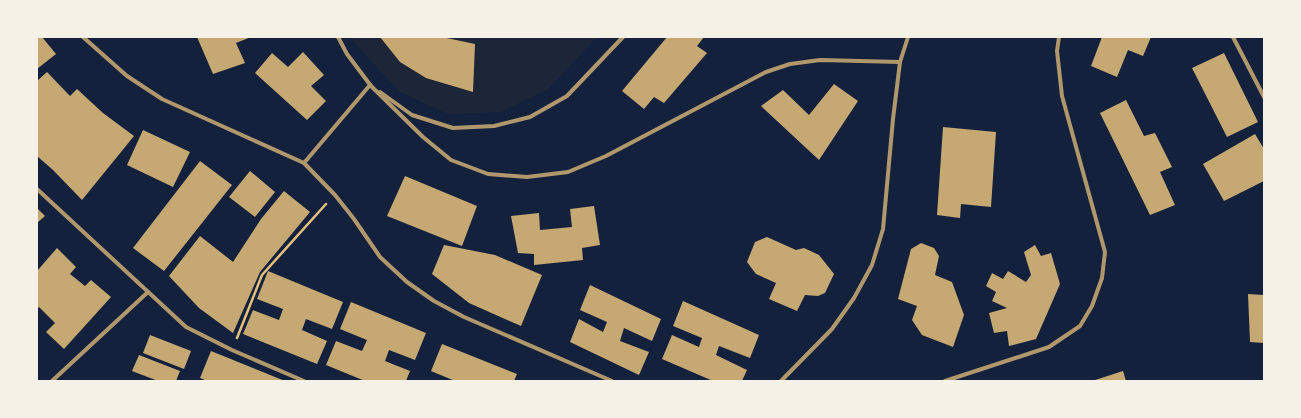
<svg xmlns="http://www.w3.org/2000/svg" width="1301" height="418" font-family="'Roboto Condensed',sans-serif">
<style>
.green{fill:#1d2539}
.building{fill:#c6a872}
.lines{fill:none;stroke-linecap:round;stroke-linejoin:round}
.path{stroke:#e5c07b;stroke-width:2.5}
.minor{stroke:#b1986c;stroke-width:4}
</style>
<rect width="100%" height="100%" fill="#14213d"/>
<path class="green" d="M 352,37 L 597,37 L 548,89 L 501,112 L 448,114 L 400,92 L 356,45 Z"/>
<g class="building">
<path d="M 37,37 L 42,37 L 56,54 L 37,69 Z"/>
<path d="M 197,37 L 251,37 L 236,43 L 245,63 L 213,74 Z"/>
<path d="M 380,37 L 442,37 L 475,44 L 473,92 L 426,78 L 400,62 Z"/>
<path d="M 667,37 L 704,37 L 697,46 L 707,53 L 664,103 L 654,97 L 644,109 L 622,91 Z"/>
<path d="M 1102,37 L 1151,37 L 1143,56 L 1128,50 L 1117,77 L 1091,66 Z"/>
<path d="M 303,52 L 324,75 L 311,86 L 326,101 L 307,120 L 255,73 L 272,53 L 288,67 Z"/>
<path d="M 1224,53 L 1258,122 L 1227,137 L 1192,68 Z"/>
<path d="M 47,72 L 70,96 L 77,89 L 103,113 L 134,136 L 82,200 L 53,170 L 37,156 L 37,81 Z"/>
<path d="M 834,84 L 858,101 L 819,160 L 761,106 L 783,90 L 809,115 Z"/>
<path d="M 1126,100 L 1144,136 L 1155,133 L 1172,167 L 1160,172 L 1175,205 L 1150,215 L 1100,113 Z"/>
<path d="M 943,127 L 996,132 L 991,207 L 961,204 L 960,218 L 937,215 Z"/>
<path d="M 143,130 L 190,152 L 173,187 L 127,165 Z"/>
<path d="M 1255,134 L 1264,149 L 1264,181 L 1224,201 L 1203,164 Z"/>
<path d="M 200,161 L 232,185 L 164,271 L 133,248 Z"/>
<path d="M 250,171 L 275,192 L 255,217 L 229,197 Z"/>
<path d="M 405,176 L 477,206 L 462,246 L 387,216 Z"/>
<path d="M 284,191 L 310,212 L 260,272 L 233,333 L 199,308 L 169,276 L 200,236 L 233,262 L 261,219 Z"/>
<path d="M 594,206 L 600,245 L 582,248 L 583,260 L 534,265 L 534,254 L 518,253 L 511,216 L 539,213 L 540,230 L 572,227 L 570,209 Z"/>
<path d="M 37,208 L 45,216 L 37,223 Z"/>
<path d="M 767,237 L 796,250 L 804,248 L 819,255 L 834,274 L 825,293 L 818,296 L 805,295 L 797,311 L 769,299 L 776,283 L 756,274 L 747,262 L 755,242 Z"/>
<path d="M 921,243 L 934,248 L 939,256 L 935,275 L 952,282 L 964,315 L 953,347 L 922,335 L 912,320 L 917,306 L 898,299 L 911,249 Z"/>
<path d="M 444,245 L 495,255 L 542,275 L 521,326 L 469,303 L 432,274 Z"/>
<path d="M 1035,245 L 1041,256 L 1051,253 L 1060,284 L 1036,339 L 1009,346 L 1007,331 L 994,333 L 989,313 L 1007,308 L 992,301 L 996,292 L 986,286 L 992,273 L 1003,279 L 1008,271 L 1026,282 L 1031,275 L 1024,252 Z"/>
<path d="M 57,248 L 76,267 L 70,274 L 85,286 L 91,280 L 111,297 L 64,349 L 46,332 L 55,323 L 39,307 L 37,309 L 37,271 Z"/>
<path d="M 268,271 L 343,302 L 332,329 L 306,319 L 302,330 L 327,341 L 317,364 L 243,334 L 253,310 L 279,320 L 283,309 L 257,299 Z"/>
<path d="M 590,285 L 661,319 L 652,341 L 624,328 L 620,341 L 649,352 L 639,375 L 570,342 L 579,319 L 603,332 L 607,322 L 580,310 Z"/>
<path d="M 1248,294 L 1264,295 L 1264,343 L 1250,342 Z"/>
<path d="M 683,301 L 759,335 L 750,358 L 719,346 L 716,355 L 747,370 L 742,381 L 713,381 L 662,359 L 672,335 L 699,347 L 702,338 L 673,326 Z"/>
<path d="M 351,302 L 426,333 L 415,360 L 389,350 L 385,361 L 410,371 L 406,381 L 365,381 L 326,365 L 336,341 L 362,351 L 367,340 L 340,329 Z"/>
<path d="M 150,335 L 191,351 L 184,369 L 143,353 Z"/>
<path d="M 442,344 L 517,374 L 514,381 L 455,381 L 431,371 Z"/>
<path d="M 211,351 L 285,381 L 207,381 L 200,378 Z"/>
<path d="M 139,355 L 180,371 L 176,381 L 158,381 L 132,371 Z"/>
<path d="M 1123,371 L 1126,381 L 1092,381 Z"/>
</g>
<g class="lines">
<path class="path" d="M 237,338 L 262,275 L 326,204"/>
<g class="minor">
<path d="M 83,37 L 127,76 L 162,99 L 304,163 L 335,195 L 354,219 L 380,257 L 407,282 L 434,301 L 464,317 L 612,381"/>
<path d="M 338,37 L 347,54 L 371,86"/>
<path d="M 1233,37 L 1264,97"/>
<path d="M 370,85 L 423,137 L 451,160 L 488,174 L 527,177 L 568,172 L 606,156 L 766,72 L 790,64 L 820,60 L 900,62"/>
<path d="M 380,92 L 412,115 L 453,128 L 494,126 L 530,117 L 567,96 L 623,37"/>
<path d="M 304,163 L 370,85"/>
<path d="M 37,189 L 186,327 L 232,350 L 304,381"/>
<path d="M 52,381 L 148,292"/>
<path d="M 781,381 L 832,329 L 854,298 L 872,265 L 883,229 L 893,119 L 900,62 L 908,37"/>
<path d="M 945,381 L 1049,347 L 1080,326 L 1092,306 L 1102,278 L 1105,252 L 1062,96 L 1057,51 L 1059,37"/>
</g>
</g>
<rect width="1301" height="418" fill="none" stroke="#f6f1e7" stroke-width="76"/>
</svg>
